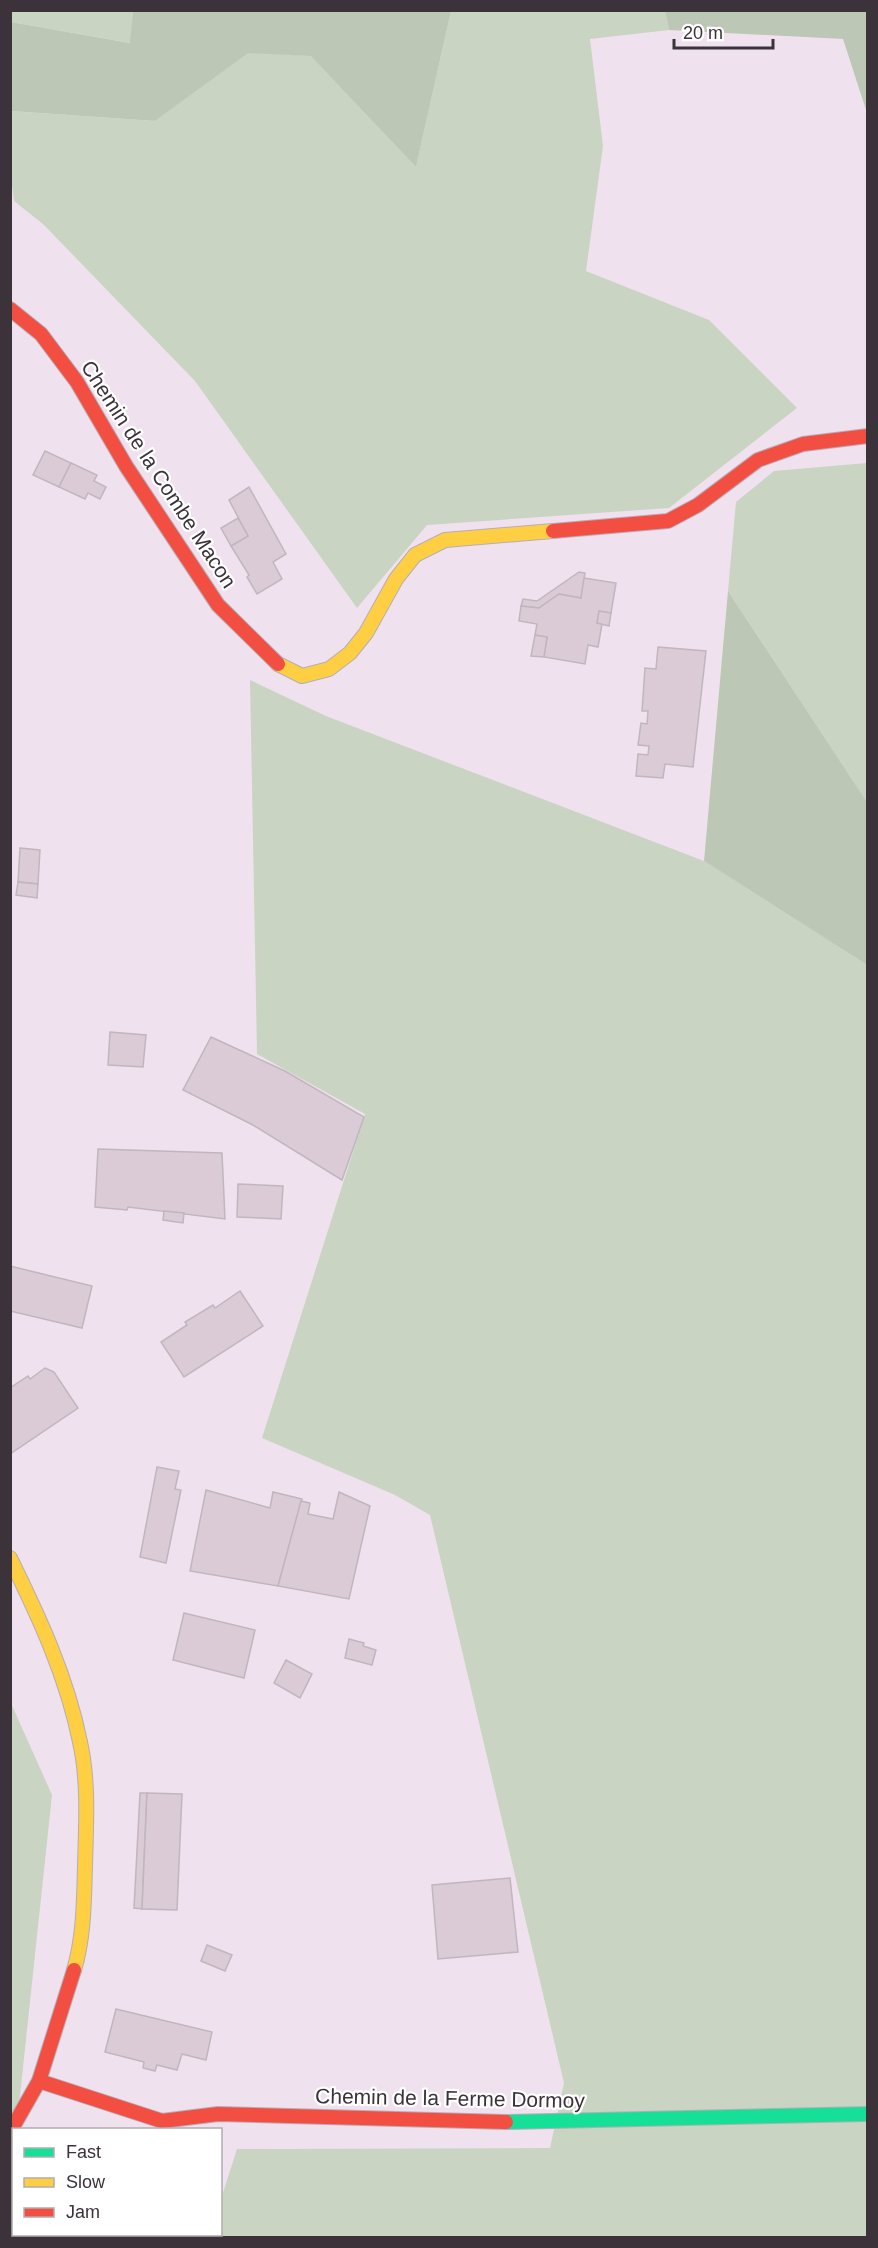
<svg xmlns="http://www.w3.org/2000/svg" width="878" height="2248" font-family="Helvetica,sans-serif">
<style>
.green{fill:#c9d4c3}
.forest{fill:#bcc8b5}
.building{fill:#dacbd6;stroke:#c1b6be;stroke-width:1.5}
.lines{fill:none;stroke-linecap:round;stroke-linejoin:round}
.fast-casing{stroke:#b7adb6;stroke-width:16}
.slow-casing{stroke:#b7adb6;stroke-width:16}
.jam-casing{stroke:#b7adb6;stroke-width:16}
.fast{stroke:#16e098;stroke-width:14}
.slow{stroke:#ffcf43;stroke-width:14}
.jam{stroke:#f24e42;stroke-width:14}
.labels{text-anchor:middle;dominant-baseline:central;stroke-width:4.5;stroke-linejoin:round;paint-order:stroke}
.street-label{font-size:21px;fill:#3b323a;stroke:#fff}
</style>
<rect width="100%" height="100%" fill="#efe2ee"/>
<g class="green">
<path d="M 10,11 L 133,11 L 131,43 L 11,22 Z"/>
<path d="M 451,11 L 665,11 L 669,30 L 590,39 L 603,146 L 586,271 L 709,320 L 797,408 L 669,508 L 427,525 L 357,608 L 195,381 L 43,224 L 14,201 L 10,168 L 10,111 L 155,121 L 248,52 L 312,56 L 416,167 Z"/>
<path d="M 867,463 L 867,802 L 728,591 L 736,502 L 774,471 Z"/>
<path d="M 250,680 L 326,716 L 704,861 L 867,965 L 868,2237 L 208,2238 L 209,2235 L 220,2234 L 221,2199 L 237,2149 L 550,2148 L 564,2083 L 430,1515 L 395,1495 L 262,1438 L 365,1114 L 257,1054 Z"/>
<path d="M 10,1701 L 52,1795 L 19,2105 L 10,2119 Z"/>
</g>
<g class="forest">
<path d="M 133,11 L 451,11 L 416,167 L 311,56 L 248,53 L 155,121 L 11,111 L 11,22 L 130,43 Z"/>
<path d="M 665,11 L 867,11 L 867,113 L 843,39 L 669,30 Z"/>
<path d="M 728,591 L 867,802 L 867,965 L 704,861 Z"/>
</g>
<g class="building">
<path d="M 45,451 L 71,463 L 59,487 L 33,475 Z"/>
<path d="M 71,463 L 97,475 L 94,481 L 106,487 L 100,499 L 88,493 L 85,499 L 59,487 Z"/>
<path d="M 249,487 L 286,554 L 273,562 L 282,579 L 257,594 L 247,577 L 249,575 L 231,546 L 248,536 L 229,500 Z"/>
<path d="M 238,518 L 248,536 L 231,546 L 221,528 Z"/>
<path d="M 579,572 L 585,573 L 581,598 L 559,594 L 539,608 L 521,606 L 523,599 L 537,601 Z"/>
<path d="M 584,578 L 616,583 L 611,613 L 599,611 L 597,623 L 602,624 L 598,647 L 588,645 L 585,664 L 544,657 L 547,637 L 535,635 L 537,624 L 519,621 L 521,606 L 539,608 L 559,594 L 581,598 Z"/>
<path d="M 599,611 L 611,613 L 609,626 L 597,623 Z"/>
<path d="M 535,635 L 547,637 L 544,657 L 531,656 Z"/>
<path d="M 658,647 L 706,651 L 693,767 L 665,764 L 663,778 L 636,776 L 638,754 L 648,755 L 649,746 L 638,745 L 641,723 L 647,724 L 648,711 L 642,711 L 645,668 L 656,669 Z"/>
<path d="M 20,848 L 40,850 L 38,884 L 18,882 Z"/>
<path d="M 18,882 L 38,884 L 37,898 L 16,895 Z"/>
<path d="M 110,1032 L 146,1035 L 143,1067 L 108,1065 Z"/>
<path d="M 211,1037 L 285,1071 L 364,1117 L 342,1180 L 253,1125 L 183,1090 Z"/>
<path d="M 98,1149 L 222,1153 L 225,1219 L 128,1207 L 127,1210 L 95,1207 Z"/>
<path d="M 238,1184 L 283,1186 L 281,1219 L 237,1217 Z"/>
<path d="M 164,1211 L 184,1213 L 183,1223 L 163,1220 Z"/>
<path d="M 10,1266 L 92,1286 L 82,1328 L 10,1311 Z"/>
<path d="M 240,1291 L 263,1326 L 184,1377 L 161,1342 L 187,1325 L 185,1322 L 213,1305 L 215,1308 Z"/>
<path d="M 45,1368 L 54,1372 L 78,1408 L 10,1454 L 10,1388 L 28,1376 L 30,1379 Z"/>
<path d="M 157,1467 L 179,1471 L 175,1489 L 181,1490 L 166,1563 L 140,1557 Z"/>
<path d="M 206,1490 L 270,1508 L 273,1492 L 302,1499 L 278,1586 L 190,1571 Z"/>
<path d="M 339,1492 L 370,1506 L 349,1599 L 278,1586 L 301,1501 L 310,1503 L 308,1514 L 333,1519 Z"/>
<path d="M 184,1613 L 255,1630 L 244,1678 L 173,1660 Z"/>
<path d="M 349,1639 L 364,1643 L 363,1646 L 376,1650 L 372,1665 L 345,1658 Z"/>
<path d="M 286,1660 L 312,1674 L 300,1698 L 274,1683 Z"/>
<path d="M 140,1793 L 147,1793 L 142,1909 L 134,1908 Z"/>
<path d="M 147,1793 L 182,1794 L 177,1910 L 142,1909 Z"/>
<path d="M 510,1878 L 518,1952 L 438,1959 L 432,1885 Z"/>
<path d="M 207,1945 L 232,1955 L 225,1971 L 201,1961 Z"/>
<path d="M 116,2009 L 212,2032 L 206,2060 L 182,2054 L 177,2070 L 157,2065 L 155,2071 L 143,2068 L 144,2062 L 105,2052 Z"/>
</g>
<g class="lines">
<g class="fast-casing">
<path id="fast" d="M 506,2122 L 868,2114"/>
</g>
<g class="slow-casing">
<g id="slow">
<path d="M 278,664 L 302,676 L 329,669 L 350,653 L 366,633 L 396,579 L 415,555 L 445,540 L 553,531"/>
<path d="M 10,1558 C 39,1617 67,1677 80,1742 C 89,1782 86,1825 85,1866 C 84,1900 84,1937 74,1970"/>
</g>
</g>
<g class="jam-casing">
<g id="jam">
<path d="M 10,309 L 41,334 L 77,382 L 126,466 L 218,605 L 278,664"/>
<path d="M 553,531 L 668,521 L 698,505 L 758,460 L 803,444 L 868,436"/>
<path d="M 39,2081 L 162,2121 L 218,2114 L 506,2122"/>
<path d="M 10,2132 L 39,2081 L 74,1970"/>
</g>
</g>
<use href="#fast" class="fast"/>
<use href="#slow" class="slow"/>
<use href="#jam" class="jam"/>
</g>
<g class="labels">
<g class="street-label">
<text transform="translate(159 474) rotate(57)">Chemin de la Combe Macon</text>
<text transform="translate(450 2098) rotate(1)">Chemin de la Ferme Dormoy</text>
</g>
</g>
<rect width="878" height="2248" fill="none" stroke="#3b323a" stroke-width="24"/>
<rect x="12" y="2128" width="210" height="108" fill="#ffffff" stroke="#b1adb0" stroke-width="1.5"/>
<rect x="24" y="2148" width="30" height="9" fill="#16e098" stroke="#b1adb0" stroke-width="1.5"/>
<text x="66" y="2158" font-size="18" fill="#3b323a">Fast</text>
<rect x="24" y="2178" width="30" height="9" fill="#ffcf43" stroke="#b1adb0" stroke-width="1.5"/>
<text x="66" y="2188" font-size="18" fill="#3b323a">Slow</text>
<rect x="24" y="2208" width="30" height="9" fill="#f24e42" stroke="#b1adb0" stroke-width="1.5"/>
<text x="66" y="2218" font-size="18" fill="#3b323a">Jam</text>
<path d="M674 39v9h99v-9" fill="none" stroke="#3b323a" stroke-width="3"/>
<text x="683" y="39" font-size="18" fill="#3b323a" stroke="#ffffff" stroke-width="4.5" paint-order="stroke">20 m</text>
</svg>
